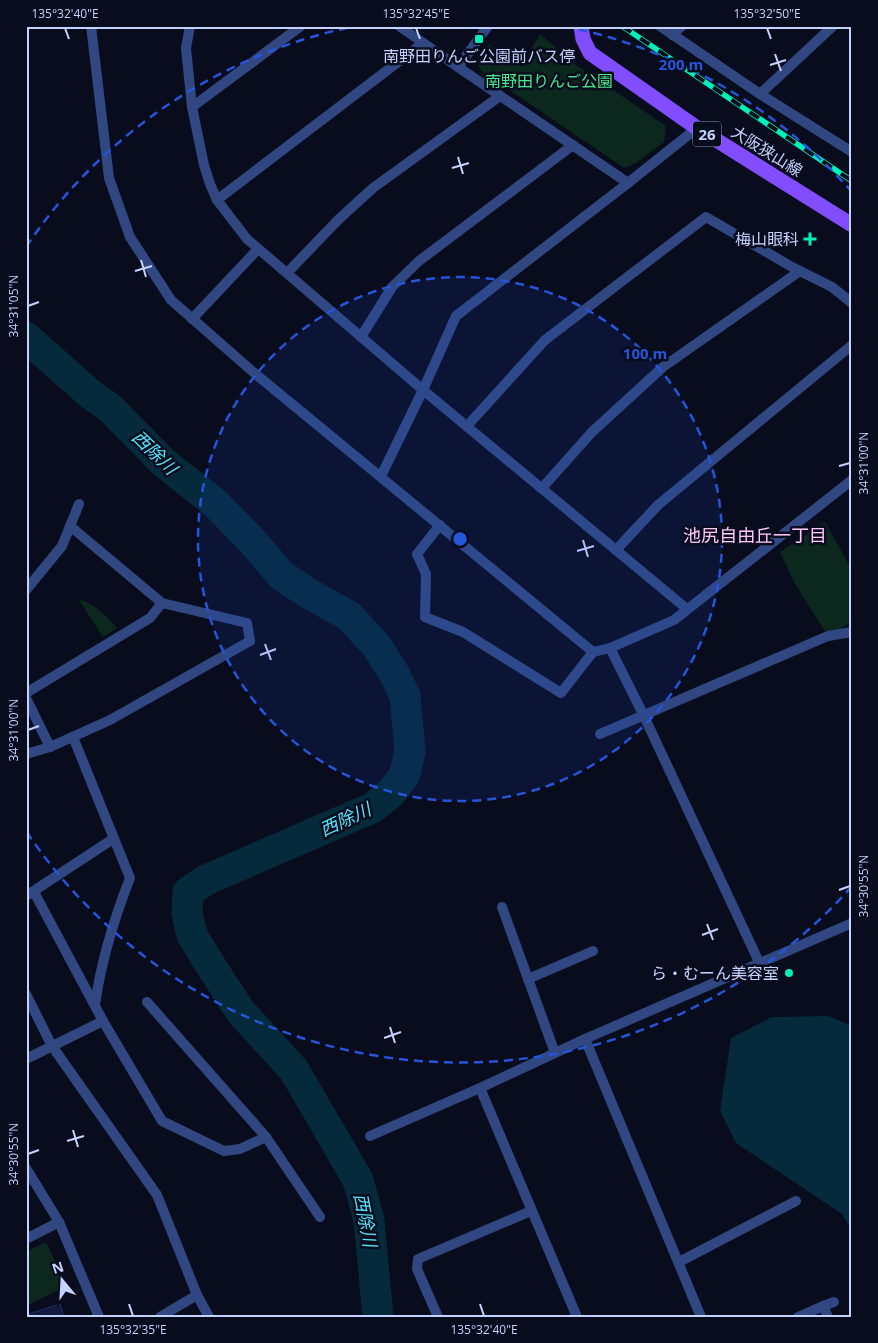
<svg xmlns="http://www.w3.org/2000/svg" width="878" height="1343" font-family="'Open Sans','Noto Sans JP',sans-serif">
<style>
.green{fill:#0c271d}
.water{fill:#042a3b}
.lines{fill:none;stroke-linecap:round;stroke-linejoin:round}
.river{stroke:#042a3b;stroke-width:31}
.building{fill:#14193f;stroke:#232d6e}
.minor{stroke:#304781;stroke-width:10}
.tertiary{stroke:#304781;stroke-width:10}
.primary{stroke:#824cff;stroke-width:15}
.rail-casing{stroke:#00f0ba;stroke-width:5.5}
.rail{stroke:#090c1d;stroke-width:4;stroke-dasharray:11;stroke-linecap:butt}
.ticks{fill:none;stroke:#c5d1ff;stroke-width:2}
.ring{fill:none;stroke:#2555da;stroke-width:2.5;stroke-dasharray:9 6}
.poi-dot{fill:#00f0ba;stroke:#090c1d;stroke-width:2}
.labels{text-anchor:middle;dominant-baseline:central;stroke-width:5;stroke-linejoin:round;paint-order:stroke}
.shield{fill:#090c1d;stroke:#8d96bb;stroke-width:1}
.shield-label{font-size:15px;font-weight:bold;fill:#c5d1ff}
.poi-label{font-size:16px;fill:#c5d1ff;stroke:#090c1d;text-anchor:end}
.park-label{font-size:16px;fill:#47e98c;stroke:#090c1d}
.street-label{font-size:16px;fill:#c5d1ff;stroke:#090c1d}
.water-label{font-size:18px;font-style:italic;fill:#53e7ff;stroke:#090c1d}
.neighbourhood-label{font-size:18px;fill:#ffc7fd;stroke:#090c1d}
.centre{fill:#2555da;stroke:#090c1d;stroke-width:2.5}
.ring-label{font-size:15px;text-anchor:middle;font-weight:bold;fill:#2555da;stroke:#090c1d;stroke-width:5;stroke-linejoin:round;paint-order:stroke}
.neatline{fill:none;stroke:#c5d1ff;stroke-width:2}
.ticks-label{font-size:12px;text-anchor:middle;fill:#c5d1ff}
</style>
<rect width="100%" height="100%" fill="#090c1d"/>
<g class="green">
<path d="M 540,34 L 573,63 L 666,126 L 664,142 L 636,163 L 624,168 L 480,70 L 478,62 L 488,44 L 521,66 Z"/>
<path d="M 825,522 L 852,570 L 852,622 L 828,636 L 795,584 L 780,552 Z"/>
<path d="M 79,600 C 91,600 109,619 117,628 L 103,637 Z"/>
<path d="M 46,1242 L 67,1286 L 26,1306 L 26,1252 Z"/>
</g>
<path class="water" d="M 828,1016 L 852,1026 L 852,1231 L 842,1214 L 736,1143 L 720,1111 L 731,1038 L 772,1017 Z"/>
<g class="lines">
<path class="river" d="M 26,337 L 89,393 L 110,408 L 164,463 L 215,503 L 254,543 L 281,575 L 308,593 L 349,616 L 376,645 L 395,675 L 405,696 L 410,751 L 405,774 L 391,793 L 372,808 L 206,880 L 188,892 L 187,913 L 192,935 L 214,971 L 241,1012 L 294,1070 L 358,1180 L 369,1220 L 378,1317"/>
</g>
<path class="building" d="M 60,1304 L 64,1317 L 26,1317 L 26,1315 Z"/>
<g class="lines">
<g class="minor">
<path d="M 91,26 L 109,178 L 130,237 L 171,300 L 252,371 L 593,652 L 610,648 L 674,620 L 852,480"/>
<path d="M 190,26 L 186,48 L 192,107 L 204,165 L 210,184 L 217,200 L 247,239 L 423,390 L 687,609"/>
<path d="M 399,26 L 458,67"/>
<path d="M 488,26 L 458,67 L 628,183 L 697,128"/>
<path d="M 660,26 L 760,94 L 852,152"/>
<path d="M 672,35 L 682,26"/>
<path d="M 760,94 L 833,26"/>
<path d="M 192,107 L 301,26"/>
<path d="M 217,200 L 423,43"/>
<path d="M 287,273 L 338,220 L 373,188 L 500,96"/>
<path d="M 192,319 L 258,249"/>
<path d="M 361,337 L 392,287 L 419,261 L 573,145"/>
<path d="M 467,426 L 545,340 L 706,217 L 792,267 L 832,287 L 852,303"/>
<path d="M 381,476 L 423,390 L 456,316 L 628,183"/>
<path d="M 542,488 L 592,432 L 663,367 L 800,271"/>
<path d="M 440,525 L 417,554 L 426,574 L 425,617 L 463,632 L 561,693 L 593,652"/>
<path d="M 616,550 L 658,505 L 852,345"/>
<path d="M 26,590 L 62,546 L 79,504"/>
<path d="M 610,648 L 644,716 L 759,962"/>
<path d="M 26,693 L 150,618 L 162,603"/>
<path d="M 26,698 L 50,747 L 110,720 L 250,641 L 247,623 L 162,603 L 70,526"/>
<path d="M 600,734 L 828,636 L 852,632"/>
<path d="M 73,737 L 130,878 C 114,919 101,961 95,1005"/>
<path d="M 26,754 L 50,747"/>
<path d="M 34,892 L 103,1021 L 162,1121 L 224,1151 L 240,1149 L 266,1137"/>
<path d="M 26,896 L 113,839"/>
<path d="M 502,907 L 555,1053"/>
<path d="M 528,979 L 593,951"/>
<path d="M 26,994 L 52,1046 L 157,1195 L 197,1295 L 160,1317"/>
<path d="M 147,1002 L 266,1137 L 320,1217"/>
<path d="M 26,1059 L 103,1021"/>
<path d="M 480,1088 L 577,1317"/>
<path d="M 370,1136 L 480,1088 L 585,1039 L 701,1317"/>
<path d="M 26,1239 L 59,1222"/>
<path d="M 679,1262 L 796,1201"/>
<path d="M 197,1295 L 209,1317"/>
<path d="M 823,1306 L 834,1302"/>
<path d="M 438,1317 L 417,1269 L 418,1259 L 531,1211"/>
<path d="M 798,1317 L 823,1306 L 828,1317"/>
</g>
<g class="tertiary">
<path d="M 585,1039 L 852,923"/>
<path d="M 26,1168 L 59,1222 L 99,1317"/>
</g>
<path class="primary" d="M 581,26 L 583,39 L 590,53 L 697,128 L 852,225"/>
<g class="rail-casing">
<path id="rail" d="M 622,26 L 852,181"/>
</g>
<use href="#rail" class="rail"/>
</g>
<path class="ticks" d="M 65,28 L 69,39M 416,28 L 420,39M 767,28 L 771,39M 775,54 L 781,71M 770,65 L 786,60M 458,157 L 463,174M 452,168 L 469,163M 141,260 L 146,277M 135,271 L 152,266M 28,306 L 39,302M 839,466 L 850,463M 583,540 L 588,557M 577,551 L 594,546M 265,644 L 271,660M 260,655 L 276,649M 28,730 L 39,726M 839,890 L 850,886M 707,924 L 713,940M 702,935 L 718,929M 390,1027 L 395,1043M 384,1038 L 401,1032M 73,1130 L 78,1147M 67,1141 L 84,1136M 28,1154 L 39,1150M 129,1304 L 133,1316M 480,1304 L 484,1316"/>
<circle cx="460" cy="539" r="262" fill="#2555da" fill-opacity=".12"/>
<g class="ring">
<circle cx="460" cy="539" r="262"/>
<path d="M852 886A523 523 0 0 1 26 831M26 247A523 523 0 0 1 356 26M564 26A523 523 0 0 1 852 192"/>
</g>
<g class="poi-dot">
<rect x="474" y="34" width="10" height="10" rx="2.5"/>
<path d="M807.5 231.5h5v5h5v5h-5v5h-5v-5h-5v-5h5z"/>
<circle cx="789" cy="973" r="5"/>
</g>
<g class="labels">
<rect class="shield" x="693" y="121.5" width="28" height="25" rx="4"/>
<g class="shield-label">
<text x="707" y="134">26</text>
</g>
<g class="poi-label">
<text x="479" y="56" text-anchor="middle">南野田りんご公園前バス停</text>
<text x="799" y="239">梅山眼科</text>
<text x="779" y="973">ら・むーん美容室</text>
</g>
<g class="park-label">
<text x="549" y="81">南野田りんご公園</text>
</g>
<g class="street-label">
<text transform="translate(767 151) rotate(32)">大阪狭山線</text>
</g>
<g class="water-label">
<text transform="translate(155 452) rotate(44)">西除川</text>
<text transform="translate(345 819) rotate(-25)">西除川</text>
<text transform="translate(366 1220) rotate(79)">西除川</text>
</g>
<g class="neighbourhood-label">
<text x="755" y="535">池尻自由丘一丁目</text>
</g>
</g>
<circle cx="460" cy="539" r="8" class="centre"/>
<g class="ring-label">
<text x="681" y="70">200 m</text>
<text x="645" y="359">100 m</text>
</g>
<rect width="878" height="1343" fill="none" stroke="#090c1d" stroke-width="55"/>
<g transform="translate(62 1280) rotate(342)" stroke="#090c1d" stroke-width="4" paint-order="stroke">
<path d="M0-4L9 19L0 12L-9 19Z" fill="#c5d1ff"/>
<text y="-8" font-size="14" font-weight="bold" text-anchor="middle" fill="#c5d1ff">N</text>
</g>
<rect x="28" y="28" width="822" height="1288" class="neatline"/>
<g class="ticks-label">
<text x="65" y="18">135°32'40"E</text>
<text x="416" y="18">135°32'45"E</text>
<text x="767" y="18">135°32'50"E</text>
<text transform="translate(14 306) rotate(-90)" y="4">34°31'05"N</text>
<text transform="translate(864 463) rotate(-90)" y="4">34°31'00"N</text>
<text transform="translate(14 730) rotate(-90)" y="4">34°31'00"N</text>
<text transform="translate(864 886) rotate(-90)" y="4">34°30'55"N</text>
<text transform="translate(14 1154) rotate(-90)" y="4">34°30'55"N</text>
<text x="133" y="1334">135°32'35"E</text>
<text x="484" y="1334">135°32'40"E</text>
</g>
</svg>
